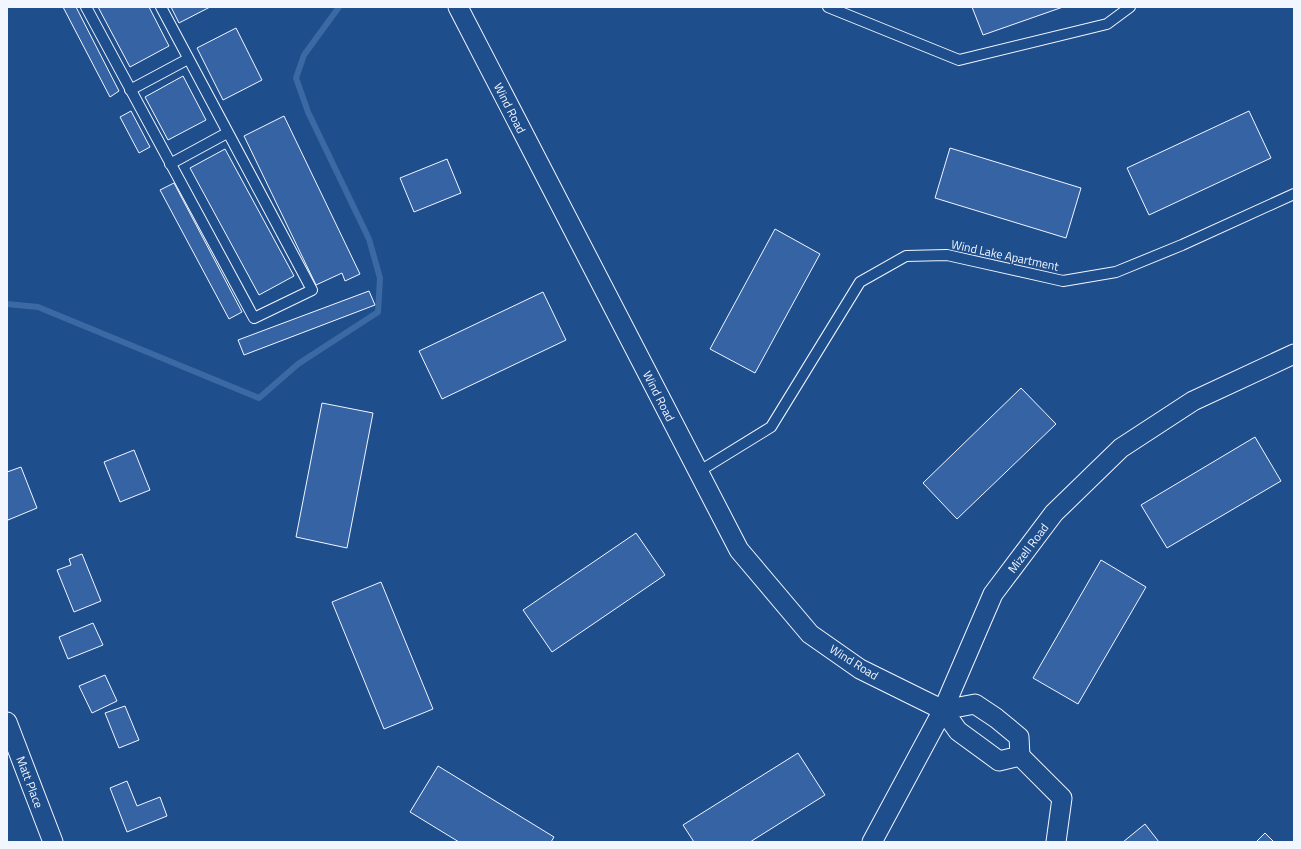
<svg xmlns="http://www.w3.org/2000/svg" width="1301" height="849" font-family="'Titillium Web',sans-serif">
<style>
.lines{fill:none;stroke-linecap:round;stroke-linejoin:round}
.stream{stroke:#3b69a3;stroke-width:6}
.building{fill:#3563a3;stroke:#f2f6ff}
.service-casing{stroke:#f2f6ff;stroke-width:12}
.minor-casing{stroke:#f2f6ff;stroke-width:21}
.service{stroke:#1f4e8c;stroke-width:10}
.minor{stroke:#1f4e8c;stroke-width:19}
.labels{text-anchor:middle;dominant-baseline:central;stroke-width:3;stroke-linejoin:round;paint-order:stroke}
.street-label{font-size:12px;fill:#f2f6ff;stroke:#1f4e8c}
</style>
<rect width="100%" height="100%" fill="#1f4e8c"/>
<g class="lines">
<path class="stream" d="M 7,304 L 38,307 L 259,398 L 298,364 L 378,312 L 380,278 L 369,239 L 308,112 L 296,78 L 304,55 L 339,7"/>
</g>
<g class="building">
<path d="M 63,7 L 76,7 L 119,91 L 110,97 Z"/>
<path d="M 98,7 L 149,7 L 169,46 L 130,67 Z"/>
<path d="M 171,7 L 210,7 L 179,23 Z"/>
<path d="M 972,7 L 1063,7 L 983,35 Z"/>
<path d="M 236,28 L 262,80 L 223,100 L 197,48 Z"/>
<path d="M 183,76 L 206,120 L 168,140 L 145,97 Z"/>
<path d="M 131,111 L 150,147 L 139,153 L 120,117 Z"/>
<path d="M 1249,111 L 1271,158 L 1149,215 L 1127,168 Z"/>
<path d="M 284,116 L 360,274 L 345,281 L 342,273 L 316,285 L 244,136 Z"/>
<path d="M 950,148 L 1081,188 L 1066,238 L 935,198 Z"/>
<path d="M 225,149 L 294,276 L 259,295 L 190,168 Z"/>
<path d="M 447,159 L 461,193 L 414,212 L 400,178 Z"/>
<path d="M 174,183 L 242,312 L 229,319 L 160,190 Z"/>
<path d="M 775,229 L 820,254 L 755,373 L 710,349 Z"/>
<path d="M 369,291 L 375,305 L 244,355 L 238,340 Z"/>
<path d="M 543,292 L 566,340 L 442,399 L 419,351 Z"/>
<path d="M 1021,388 L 1056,424 L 957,519 L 923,483 Z"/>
<path d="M 322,403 L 373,413 L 347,548 L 296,537 Z"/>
<path d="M 1255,437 L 1281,481 L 1167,548 L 1141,505 Z"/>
<path d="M 134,450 L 150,490 L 120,502 L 104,462 Z"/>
<path d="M 21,467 L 37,508 L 8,520 L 7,517 L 7,472 Z"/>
<path d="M 636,533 L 665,575 L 552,652 L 523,610 Z"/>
<path d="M 82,554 L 101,601 L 74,612 L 57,570 L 71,565 L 69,559 Z"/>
<path d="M 1101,560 L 1146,587 L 1078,704 L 1033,678 Z"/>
<path d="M 381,582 L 433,709 L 384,729 L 332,602 Z"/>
<path d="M 93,623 L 103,645 L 68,659 L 59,637 Z"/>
<path d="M 105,675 L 117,701 L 92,713 L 79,686 Z"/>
<path d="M 125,706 L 139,740 L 119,748 L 105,713 Z"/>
<path d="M 798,753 L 825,795 L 750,842 L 694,842 L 683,825 Z"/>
<path d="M 438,766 L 554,837 L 551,842 L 459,842 L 410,812 Z"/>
<path d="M 127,781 L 137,806 L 160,797 L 167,816 L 127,832 L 110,788 Z"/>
<path d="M 1145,824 L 1159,842 L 1123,842 Z"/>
<path d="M 1265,833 L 1274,842 L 1256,842 Z"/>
</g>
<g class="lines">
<g class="service-casing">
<g id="service">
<path d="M 86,7 L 254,318 L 312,290 L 161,7"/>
<path d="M 828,7 L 959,60 L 1107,24 L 1130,7"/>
<path d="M 130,90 L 188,59"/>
<path d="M 170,164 L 227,133"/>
<path d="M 698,472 L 771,427 L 860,282 L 906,256 L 947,255 L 1063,281 L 1116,272 L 1182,245 L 1294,194"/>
</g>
</g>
<g class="minor-casing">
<g id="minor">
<path d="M 458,7 L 739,550 L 810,634 L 860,669 L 943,710 L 958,731 L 999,761 L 1020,756 L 1019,737 L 996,718 L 975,704 L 943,710"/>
<path d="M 7,722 L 53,842"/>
<path d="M 1020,756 L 1062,798 L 1056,842"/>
<path d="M 872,842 L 943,710 L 993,594 L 1054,513 L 1121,448 L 1193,401 L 1294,354"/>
</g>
</g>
<use href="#service" class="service"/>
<use href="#minor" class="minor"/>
</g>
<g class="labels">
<g class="street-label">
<text transform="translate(510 108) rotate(63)">Wind Road</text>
<text transform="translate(1005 255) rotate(12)">Wind Lake Apartment</text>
<text transform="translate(659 396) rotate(63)">Wind Road</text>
<text transform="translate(1028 548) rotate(-53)">Mizell Road</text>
<text transform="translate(854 662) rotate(32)">Wind Road</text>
<text transform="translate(30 782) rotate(69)">Matt Place</text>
</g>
</g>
<rect width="1301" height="849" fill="none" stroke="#f2f6ff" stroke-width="16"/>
</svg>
